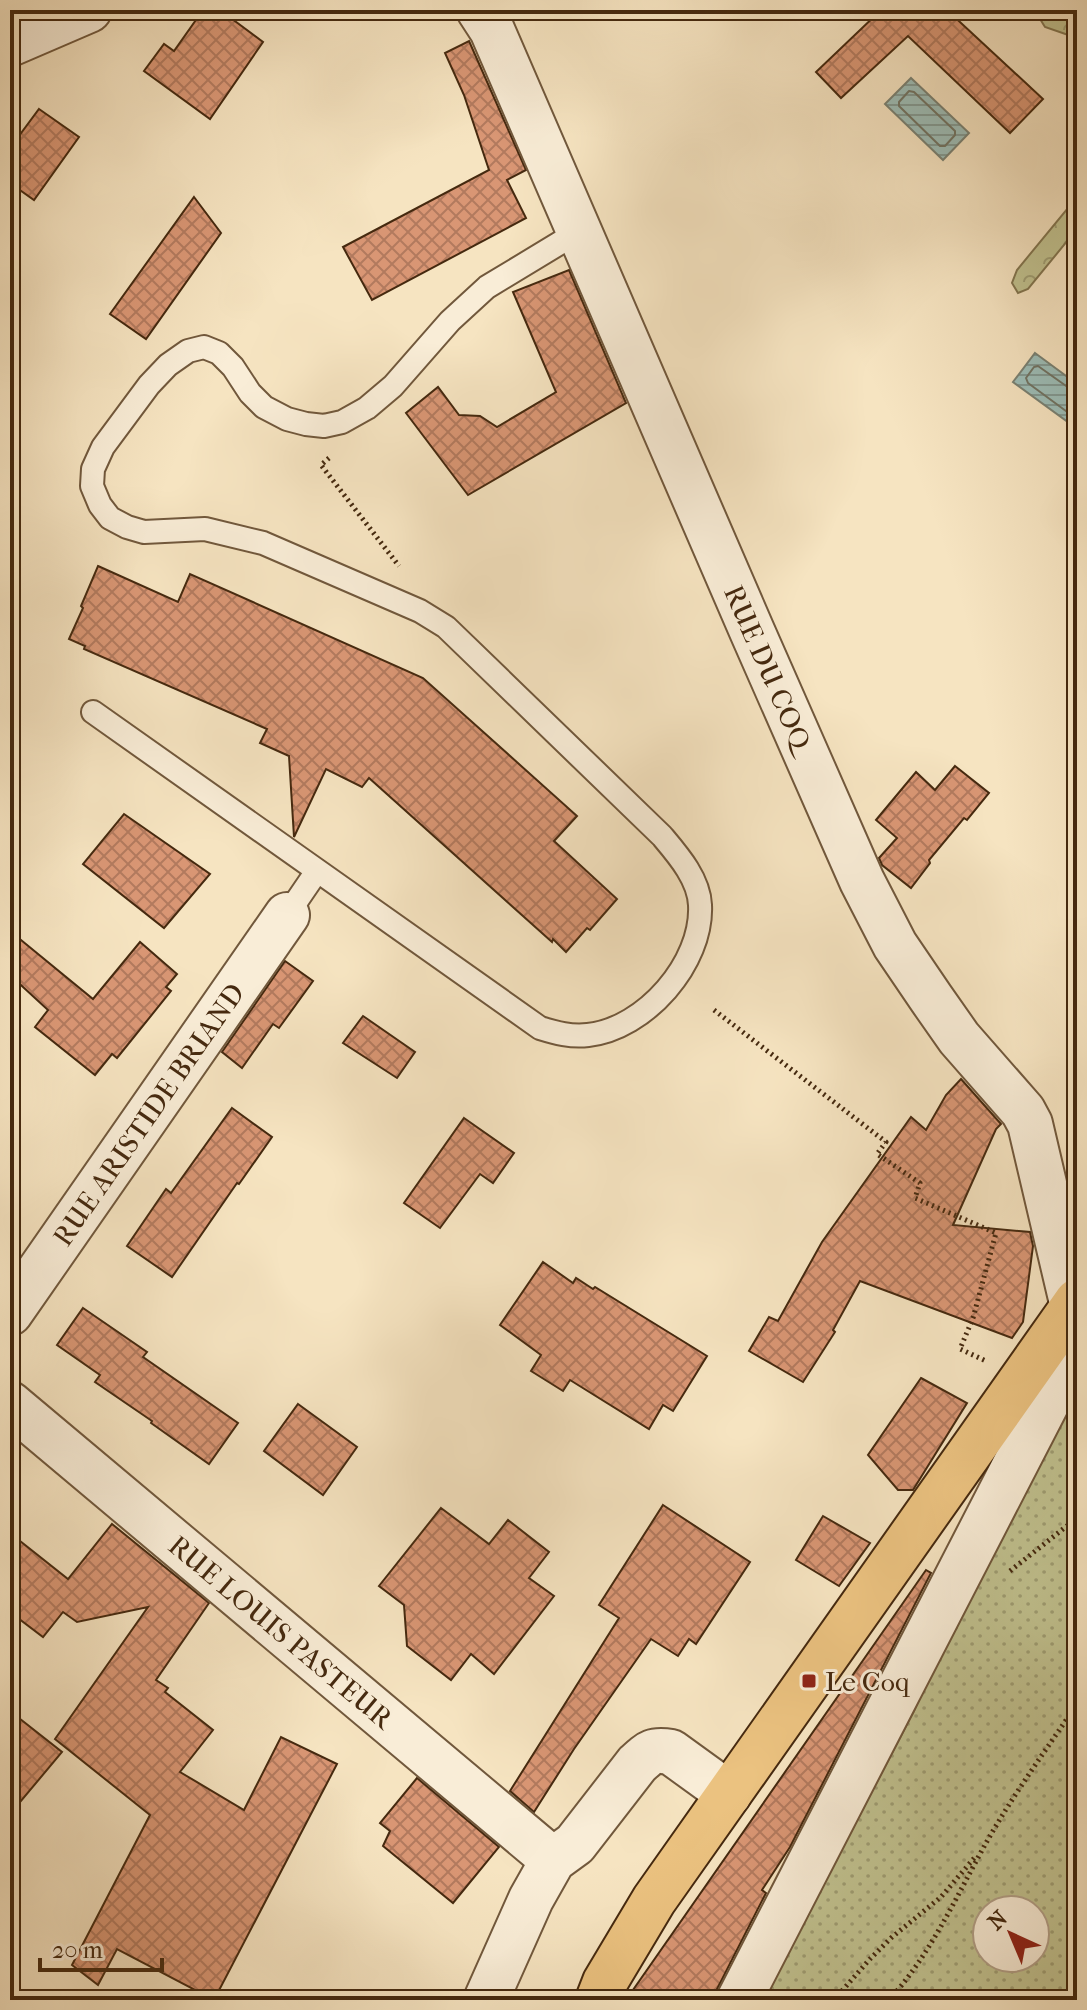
<svg xmlns="http://www.w3.org/2000/svg" width="1087" height="2010" font-family="'IM FELL French Canon',serif">
<style>
.grass{fill:url(#grass-dots);stroke:#837650;stroke-width:2;fill-rule:evenodd}
.forest{fill:url(#forest-crowns);stroke:#837650;stroke-width:2}
.water{fill:url(#water-rules);stroke:#7a8274;stroke-width:2}
.lines{fill:none;stroke-linecap:round;stroke-linejoin:round}
.shore{stroke:#717464;stroke-width:2}
.building{fill:url(#building-cross-hatch);stroke:#45290f;stroke-width:2}
.service-casing{stroke:#71583c;stroke-width:26}
.minor-casing{stroke:#71583c;stroke-width:48}
.primary-casing{stroke:#45290f;stroke-width:48}
.path{stroke:#45290f;stroke-width:5;stroke-dasharray:2 4;stroke-linecap:butt}
.service{stroke:#f9edd7;stroke-width:22}
.minor{stroke:#f9edd7;stroke-width:44}
.primary{stroke:#ebc280;stroke-width:44}
.poi-dot{fill:#8f2418;stroke:#f9edd7;stroke-width:3}
.labels{text-anchor:middle;dominant-baseline:central;stroke-width:6;stroke-linejoin:round;paint-order:stroke}
.street-label{font-size:28px;fill:#45290f;stroke:#f9edd7}
.poi-label{font-size:28px;fill:#45290f;stroke:#f9edd7;text-anchor:start}
</style>
<defs>
<pattern id="grass-dots" width="8" height="8" patternUnits="userSpaceOnUse" patternTransform="scale(2)"><rect width="8" height="8" fill="#c1c290"/><path d="M2 2h.1M6 6h.1" fill="none" stroke="#9f9e74" stroke-width="1.8" stroke-linecap="round"/></pattern>
<pattern id="forest-crowns" width="20" height="18" patternUnits="userSpaceOnUse" patternTransform="scale(2)"><rect width="20" height="18" fill="#c1c290"/><path d="M2 6a3 3 0 1 1 6 0M12 15a3 3 0 1 1 6 0" fill="none" stroke="#9f9e74"/></pattern>
<pattern id="water-rules" width="6" height="5" patternUnits="userSpaceOnUse" patternTransform="scale(2)"><rect width="6" height="5" fill="#9dbeb8"/><path d="M0 2.5h6" fill="none" stroke="#829a94"/></pattern>
<pattern id="building-cross-hatch" width="8" height="8" patternUnits="userSpaceOnUse" patternTransform="scale(2)"><rect width="8" height="8" fill="#d99674"/><path d="M0 0l8 8M0 8l8-8" fill="none" stroke="#b27a5e"/></pattern>
</defs>
<rect width="100%" height="100%" fill="#f6e4c1"/>
<filter id="stains"><feTurbulence type="fractalNoise" baseFrequency=".0025" numOctaves="4"/><feColorMatrix values="0 0 0 0 .2 0 0 0 0 .09 0 0 0 0 .02 0 0 0 .5 -.17"/></filter>
<radialGradient id="worn" r=".72"><stop offset=".6" stop-color="#630" stop-opacity="0"/><stop offset="1" stop-color="#630" stop-opacity=".3"/></radialGradient>
<path class="grass" d="M 1077,1377 L 1077,2000 L 763,2000 L 914,1711 L 966,1592 ZM 987,1910 L 1035,1910 L 1035,1958 L 987,1958 Z"/>
<g class="forest">
<path d="M 1038,10 L 1077,10 L 1077,38 L 1045,27 L 1037,14 Z"/>
<path d="M 1077,197 L 1077,229 L 1028,289 L 1018,293 L 1012,283 L 1017,270 Z"/>
</g>
<g class="water">
<path d="M 911,78 L 969,133 L 943,160 L 885,104 Z"/>
<path d="M 1035,353 L 1077,384 L 1077,418 L 1072,425 L 1013,382 Z"/>
</g>
<g class="lines">
<g class="shore">
<path d="M 909,91 L 914,92 L 955,131 L 955,135 L 945,146 L 940,146 L 899,106 L 899,102 Z"/>
<path d="M 1077,390 L 1069,388 L 1038,366 L 1034,367 L 1026,378 L 1028,383 L 1070,414 L 1077,415"/>
</g>
</g>
<g class="building">
<path d="M 203,10 L 220,10 L 263,42 L 210,119 L 144,71 L 164,44 L 174,51 Z"/>
<path d="M 881,10 L 947,10 L 1043,99 L 1010,133 L 908,36 L 841,98 L 816,72 Z"/>
<path d="M 469,41 L 526,170 L 507,180 L 526,218 L 372,300 L 343,247 L 489,170 L 464,95 L 445,53 Z"/>
<path d="M 39,109 L 79,137 L 34,200 L 10,183 L 10,148 Z"/>
<path d="M 194,197 L 221,233 L 146,339 L 110,314 Z"/>
<path d="M 569,270 L 626,403 L 468,495 L 406,413 L 438,387 L 459,415 L 480,416 L 497,427 L 556,392 L 513,292 Z"/>
<path d="M 98,566 L 178,602 L 190,574 L 423,678 L 577,816 L 554,841 L 617,899 L 590,930 L 587,928 L 566,952 L 553,939 L 552,942 L 369,778 L 362,787 L 326,769 L 294,837 L 289,756 L 260,743 L 267,729 L 84,649 L 85,646 L 69,639 L 83,608 L 81,606 Z"/>
<path d="M 955,766 L 989,793 L 967,820 L 964,818 L 929,860 L 930,863 L 911,888 L 882,865 L 879,858 L 897,838 L 876,820 L 916,772 L 935,790 Z"/>
<path d="M 124,814 L 210,874 L 164,928 L 83,864 Z"/>
<path d="M 10,931 L 93,999 L 140,942 L 177,974 L 166,987 L 171,991 L 117,1058 L 112,1054 L 95,1075 L 35,1027 L 48,1010 L 10,975 Z"/>
<path d="M 285,961 L 313,981 L 279,1028 L 273,1024 L 242,1068 L 222,1052 Z"/>
<path d="M 363,1016 L 415,1052 L 397,1078 L 343,1043 Z"/>
<path d="M 961,1079 L 1001,1124 L 996,1129 L 953,1225 L 1030,1232 L 1033,1246 L 1023,1322 L 1012,1338 L 860,1281 L 833,1330 L 835,1332 L 803,1382 L 749,1351 L 769,1317 L 778,1321 L 822,1242 L 911,1117 L 926,1130 L 946,1095 Z"/>
<path d="M 232,1108 L 272,1137 L 239,1184 L 237,1183 L 172,1277 L 127,1246 L 166,1189 L 171,1193 Z"/>
<path d="M 464,1118 L 514,1153 L 493,1183 L 480,1174 L 440,1228 L 404,1203 Z"/>
<path d="M 543,1262 L 573,1283 L 576,1278 L 593,1289 L 595,1287 L 707,1356 L 673,1411 L 663,1405 L 649,1429 L 570,1380 L 563,1391 L 531,1371 L 541,1355 L 500,1325 Z"/>
<path d="M 83,1308 L 147,1352 L 143,1357 L 238,1423 L 209,1464 L 151,1423 L 152,1421 L 95,1382 L 100,1375 L 57,1345 Z"/>
<path d="M 921,1378 L 967,1403 L 913,1490 L 898,1490 L 868,1455 Z"/>
<path d="M 298,1404 L 357,1447 L 323,1495 L 264,1451 Z"/>
<path d="M 663,1505 L 750,1562 L 696,1644 L 689,1639 L 678,1656 L 651,1639 L 574,1749 L 534,1812 L 510,1791 L 619,1618 L 599,1605 Z"/>
<path d="M 441,1508 L 489,1544 L 508,1520 L 549,1552 L 529,1578 L 554,1596 L 494,1674 L 471,1654 L 451,1680 L 407,1646 L 404,1605 L 379,1586 Z"/>
<path d="M 823,1516 L 870,1543 L 839,1586 L 796,1560 Z"/>
<path d="M 112,1524 L 209,1603 L 156,1680 L 168,1688 L 165,1692 L 213,1730 L 180,1772 L 244,1810 L 281,1737 L 337,1764 L 214,2000 L 117,1949 L 98,1985 L 72,1965 L 150,1815 L 55,1739 L 148,1607 L 77,1622 L 63,1612 L 43,1637 L 10,1612 L 10,1533 L 68,1579 Z"/>
<path d="M 926,1570 L 931,1573 L 790,1847 L 762,1890 L 766,1893 L 717,1989 L 714,2000 L 626,2000 Z"/>
<path d="M 10,1711 L 62,1752 L 10,1814 Z"/>
<path d="M 417,1778 L 499,1847 L 453,1903 L 383,1846 L 390,1831 L 380,1823 Z"/>
</g>
<g class="lines">
<g class="service-casing">
<g id="service">
<path d="M 93,712 L 540,1028 C 556,1033 571,1037 588,1035 C 645,1029 703,963 700,905 C 699,879 678,855 662,836 L 446,627 L 420,611 L 263,543 L 205,529 L 144,532 L 127,527 L 110,518 L 100,505 L 92,486 L 93,469 L 103,447 L 149,385 L 168,365 L 188,351 L 204,347 L 219,353 L 233,367 L 250,393 L 264,407 L 287,419 L 306,424 L 324,426 L 342,422 L 367,408 L 393,386 L 450,321 L 487,287 L 578,232"/>
<path d="M 287,915 L 317,871"/>
</g>
</g>
<g class="minor-casing">
<g id="minor">
<path id="s1" d="M 479,10 L 492,30 L 752,631 L 862,881 L 895,945 L 931,998 L 959,1038 L 1023,1111 L 1030,1124 L 1073,1307 L 1066,1349 L 1049,1399 L 739,2000"/>
<path d="M 10,44 L 89,10"/>
<path id="s2" d="M 10,1313 L 287,915"/>
<path id="s3" d="M 10,1404 L 553,1860"/>
<path d="M 486,2000 L 531,1899 L 553,1860 L 575,1844 L 637,1764 C 650,1752 653,1749 671,1752 L 729,1794"/>
</g>
</g>
<g class="primary-casing">
<path id="primary" d="M 598,2000 L 605,1982 L 654,1900 L 1077,1301"/>
</g>
<g class="path">
<path d="M 329,458 L 321,465 L 399,566"/>
<path d="M 714,1010 L 886,1142 L 877,1154 L 920,1183 L 915,1198 L 996,1233 L 973,1318 L 960,1349 L 986,1361"/>
<path d="M 1010,1571 L 1077,1518"/>
<path d="M 834,2000 L 870,1959 L 891,1938 L 941,1897 L 976,1856"/>
<path d="M 889,2000 C 931,1954 956,1897 986,1843 C 1013,1795 1046,1750 1077,1704"/>
</g>
<use href="#service" class="service"/>
<use href="#minor" class="minor"/>
<use href="#primary" class="primary"/>
</g>
<rect class="poi-dot" x="801" y="1673" width="16" height="16" rx="4"/>
<g class="labels">
<g class="street-label">
<text stroke="none"><textPath href="#s1" startOffset="718">RUE DU COQ</textPath></text>
<text stroke="none"><textPath href="#s2" startOffset="242">RUE ARISTIDE BRIAND</textPath></text>
<text stroke="none"><textPath href="#s3" startOffset="354">RUE LOUIS PASTEUR</textPath></text>
</g>
<g class="poi-label">
<text x="825" y="1681">Le Coq</text>
</g>
</g>
<rect width="1087" height="2010" fill="none" stroke="#f6e4c1" stroke-width="40"/>
<rect x="12" y="12" width="1063" height="1986" fill="none" stroke="#45290f" stroke-width="4"/>
<rect x="20" y="20" width="1047" height="1970" fill="none" stroke="#45290f" stroke-width="2"/>
<g transform="translate(1011 1934) rotate(316)"><circle r="38" fill="#f9edd7" stroke="#b19f87" stroke-width="2"/>
<path d="M0-6L14 30L0 20L-14 30Z" fill="#8f2418"/>
<text y="-12" font-size="22" font-weight="bold" text-anchor="middle" fill="#45290f">N</text>
</g>
<path d="M40 1958v12h122v-12" fill="none" stroke="#45290f" stroke-width="4"/>
<text x="52" y="1958" font-size="24" fill="#45290f" stroke="#f9edd7" stroke-width="6" paint-order="stroke">20 m</text>
<rect width="100%" height="100%" filter="url(#stains)"/>
<rect width="100%" height="100%" fill="url(#worn)"/>
</svg>
